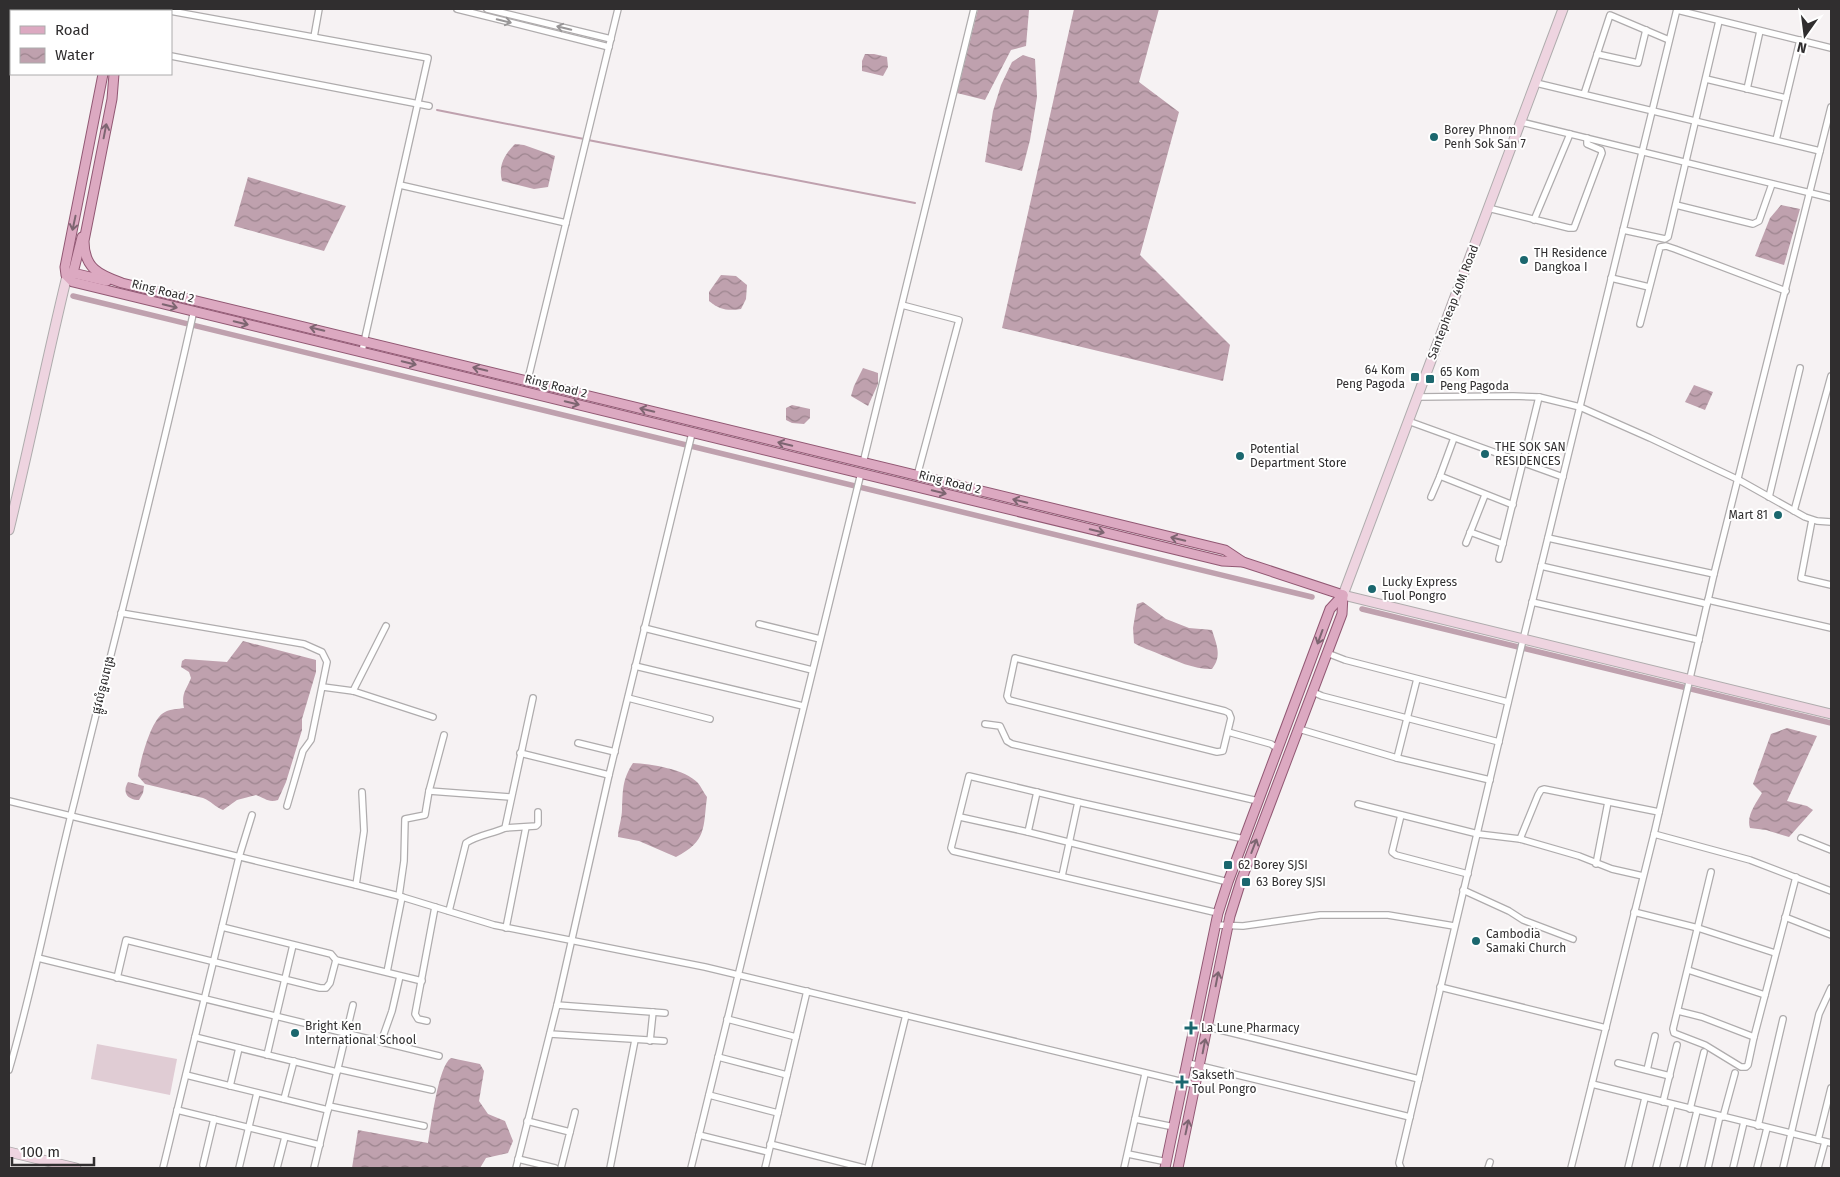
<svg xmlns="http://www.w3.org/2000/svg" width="1840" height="1177" font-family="'Fira Sans','Noto Sans Khmer',sans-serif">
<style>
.grass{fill:#e0ccd4}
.water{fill:url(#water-waves)}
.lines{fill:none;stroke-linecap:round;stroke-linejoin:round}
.stream{stroke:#bfa1ae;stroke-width:2}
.canal{stroke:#bfa1ae;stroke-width:5.5}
.street-casing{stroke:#afacad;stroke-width:8}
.secondary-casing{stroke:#afacad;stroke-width:11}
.primary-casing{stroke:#915873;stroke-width:11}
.street{stroke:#fff;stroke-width:5.5}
.secondary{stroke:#eed4e0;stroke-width:9}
.primary{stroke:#dca9c1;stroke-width:9}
.oneway{stroke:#989697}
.oneway2{stroke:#7d6571}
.poi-dot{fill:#1b676e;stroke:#fff;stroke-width:2}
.labels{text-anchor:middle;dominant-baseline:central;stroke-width:4;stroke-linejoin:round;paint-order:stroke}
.poi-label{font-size:12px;fill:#302e2f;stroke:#fff;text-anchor:start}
.street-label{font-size:12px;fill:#302e2f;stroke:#fff}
</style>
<defs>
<pattern id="water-waves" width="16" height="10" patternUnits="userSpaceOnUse" patternTransform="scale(1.25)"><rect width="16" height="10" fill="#bfa1ae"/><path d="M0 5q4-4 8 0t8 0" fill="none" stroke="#9c848e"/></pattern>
</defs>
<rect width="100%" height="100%" fill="#f6f2f3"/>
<path class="grass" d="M 97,1044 L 177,1059 L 170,1095 L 91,1079 Z"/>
<g class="water">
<path d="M 978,9 L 1029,10 L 1026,46 L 1011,50 L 985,100 L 957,93 Z"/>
<path d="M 1074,9 L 1159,9 L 1139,82 L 1179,112 L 1140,255 L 1230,345 L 1223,381 L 1002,328 Z"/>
<path d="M 865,54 L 874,54 L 887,57 L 888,67 L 883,76 L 862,71 L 862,61 Z"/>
<path d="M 1023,55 L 1035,59 L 1037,97 L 1030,140 L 1022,171 L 985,162 L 993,111 L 1001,85 L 1012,62 Z"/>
<path d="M 515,144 L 524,145 L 555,156 L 548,187 L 534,189 L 502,181 C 498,166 504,155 515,144 Z"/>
<path d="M 248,177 L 346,206 L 324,251 L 234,226 Z"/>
<path d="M 1781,205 L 1800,209 L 1784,265 L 1755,256 L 1770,218 Z"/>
<path d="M 721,275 L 736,276 L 747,285 L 746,299 L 741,309 C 728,311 720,310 709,301 L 709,292 Z"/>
<path d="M 863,368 L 878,373 L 878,384 L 868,406 L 851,396 L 854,386 Z"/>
<path d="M 1694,385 L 1713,392 L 1705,410 L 1685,402 Z"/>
<path d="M 792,405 L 810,409 L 810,418 L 804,424 L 792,423 L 786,420 L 786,408 Z"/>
<path d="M 1143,602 L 1166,619 L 1189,628 L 1212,630 C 1217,646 1222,656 1212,669 C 1192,669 1177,661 1159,654 C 1150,650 1142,648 1134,643 L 1133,628 L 1137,604 Z"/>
<path d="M 243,641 L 316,660 L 316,672 L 302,719 L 302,730 L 286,782 L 278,800 C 268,803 265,798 256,795 L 237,800 L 223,810 C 215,807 211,801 203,798 L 145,784 L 138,776 C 140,762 151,718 165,712 C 170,709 178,709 184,708 C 181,693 186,691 191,678 L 189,672 L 181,667 L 182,661 L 185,659 L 227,662 Z"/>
<path d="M 1787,728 L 1817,736 L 1787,801 L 1807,806 L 1813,810 L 1789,837 L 1766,830 L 1750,828 C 1746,816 1756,803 1762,793 L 1753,784 L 1771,734 Z"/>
<path d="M 633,763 C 651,764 685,769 698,783 C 701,787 704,793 707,797 C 703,828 707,841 676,857 L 639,841 L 618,837 C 618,828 622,819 622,809 C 623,790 622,780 633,763 Z"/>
<path d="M 128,782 L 144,786 L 143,793 L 139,800 C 127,800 122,792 128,782 Z"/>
<path d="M 451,1058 L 480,1064 L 484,1071 L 479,1101 L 488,1114 L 505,1121 L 513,1141 L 508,1153 L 486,1158 L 480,1168 L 352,1168 L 358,1130 L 428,1143 C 431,1126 438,1066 451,1058 Z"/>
</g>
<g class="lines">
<g class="stream">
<path d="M 437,110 L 584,139"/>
<path d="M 588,140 L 915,203"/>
</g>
<g class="canal">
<path d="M 73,296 L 1312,597"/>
<path d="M 1362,609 L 1831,723"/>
</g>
<g class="street-casing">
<g id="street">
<path d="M 159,9 L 428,58 L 362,351"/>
<path d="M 457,9 L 609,47"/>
<path d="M 487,9 L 611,39"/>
<path d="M 1677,10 L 1831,48"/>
<path d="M 9,22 L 11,22"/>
<path d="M 9,29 L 11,29"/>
<path d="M 314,37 L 319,9"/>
<path d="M 1597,54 L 1638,63 L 1646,30"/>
<path d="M 171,56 L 429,106"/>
<path d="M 1706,79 L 1786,98"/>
<path d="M 1536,83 L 1820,151"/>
<path d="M 1747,89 L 1760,31"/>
<path d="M 1584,94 L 1610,15 L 1669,40"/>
<path d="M 1521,122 L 1831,198"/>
<path d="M 1776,140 L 1800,40"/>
<path d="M 400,185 L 566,223"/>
<path d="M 1676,205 L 1753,224 L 1759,221 L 1772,184"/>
<path d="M 1488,208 L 1569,228 L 1574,228 L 1602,153 L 1601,150 L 1587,144 L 1587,138"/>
<path d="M 1534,220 L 1570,134"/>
<path d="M 1623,230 L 1665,239 L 1668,237 L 1719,21"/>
<path d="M 1611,278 L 1649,287"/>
<path d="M 902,305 L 959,320 L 917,476"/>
<path d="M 1640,324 L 1660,247 L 1666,246 L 1675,249 L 1786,291"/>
<path d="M 527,383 L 618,9"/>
<path d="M 1417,397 L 1513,396 L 1539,397 L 1580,407 L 1650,438 L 1739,480 L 1805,517 L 1817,521 L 1831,522"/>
<path d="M 1408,421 L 1563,477"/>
<path d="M 1454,438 L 1440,476 L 1513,505"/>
<path d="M 863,463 L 974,9"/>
<path d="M 1431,497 L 1440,476"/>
<path d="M 1769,497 L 1800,368"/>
<path d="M 1794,511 L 1831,376"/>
<path d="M 1812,520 L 1801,578 L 1831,585"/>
<path d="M 1470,532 L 1503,544"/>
<path d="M 1548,538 L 1714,574"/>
<path d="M 1466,543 L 1485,495"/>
<path d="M 1499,559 L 1539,397"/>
<path d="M 1541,566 L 1707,604"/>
<path d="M 1708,600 L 1831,628"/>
<path d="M 1532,602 L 1699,640"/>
<path d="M 121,613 L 304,644 L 322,652 L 327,662 L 311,740 L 303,751 L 287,806"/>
<path d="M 759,624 L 820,639"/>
<path d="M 644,628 L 812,670"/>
<path d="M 1327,653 L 1345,660 L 1508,702"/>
<path d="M 1015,658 L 1225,711 L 1229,713 L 1231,718 L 1223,751 L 1217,752 L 1009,700 L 1007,696 Z"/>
<path d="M 635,666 L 803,706"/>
<path d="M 323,687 L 353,691 L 433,717"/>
<path d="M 353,691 L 386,626"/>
<path d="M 1313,692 L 1322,696 L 1499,742"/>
<path d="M 628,698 L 710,719"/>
<path d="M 985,724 L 1000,726 L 1007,741 L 1012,744 L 1258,801"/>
<path d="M 1299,729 L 1397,758 L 1490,780"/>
<path d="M 1228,732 L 1271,744 L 1278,749"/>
<path d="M 578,743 L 615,752"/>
<path d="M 520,753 L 609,775"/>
<path d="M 1397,758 L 1417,679"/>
<path d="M 429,791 L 511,797"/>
<path d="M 9,801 L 356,885 L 399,896 L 494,925 L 705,967 L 1196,1085"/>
<path d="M 1358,804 L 1478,834 L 1520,839 L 1579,856 L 1612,869 L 1643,876"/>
<path d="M 1401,815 L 1392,852 L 1396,855 L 1468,874"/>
<path d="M 960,817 L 1028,832 L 1228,882"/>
<path d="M 505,828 L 536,826 L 538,824 L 538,812"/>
<path d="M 1028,832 L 1037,792"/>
<path d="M 1654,834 L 1750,860 L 1831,891"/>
<path d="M 1801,838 L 1831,850"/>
<path d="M 1520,839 L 1538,795 L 1541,790 L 1544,789 L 1659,812"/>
<path d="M 1596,864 L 1608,802"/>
<path d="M 1711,872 L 1673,1029 L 1674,1033 L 1705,1045 L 1741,1067 L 1746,1067 L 1748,1065 L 1754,1037"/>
<path d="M 1062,876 L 1078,802"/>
<path d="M 356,885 L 364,831 L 362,792"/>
<path d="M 1463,890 L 1509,911 L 1523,920 L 1573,939"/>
<path d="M 399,896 L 404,861 L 405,819 L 425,815 L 429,791 L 444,735"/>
<path d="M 449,911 L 466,843 C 478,835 492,834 505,828 L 533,698"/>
<path d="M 1634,912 L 1698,928 L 1775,953"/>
<path d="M 1218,913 L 953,851 L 951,848 L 969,776 L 1078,802 L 1244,839"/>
<path d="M 1785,917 L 1831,935"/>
<path d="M 1215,925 L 1243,926 L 1320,915 L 1388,915 L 1454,926"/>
<path d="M 222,927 L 331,954 L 336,960 L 422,981"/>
<path d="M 506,928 L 526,827"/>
<path d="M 38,958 L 439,1056"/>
<path d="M 1688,970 L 1765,995"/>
<path d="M 387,972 L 402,897"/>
<path d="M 117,978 L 126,940 L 320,988 L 326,988 L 330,983 L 336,960"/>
<path d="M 1440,987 L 1606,1028"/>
<path d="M 557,1005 L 665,1013"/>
<path d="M 1678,1011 L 1702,1017 L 1754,1037 L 1796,877"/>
<path d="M 727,1019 L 796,1037"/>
<path d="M 427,1021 L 418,1019 L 415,1014 L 435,907"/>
<path d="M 1208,1027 L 1419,1079"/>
<path d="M 550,1034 L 664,1041"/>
<path d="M 195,1037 L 337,1072"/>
<path d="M 650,1041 L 653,1012"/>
<path d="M 381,1042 L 392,1011 L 400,976"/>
<path d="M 267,1055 L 293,945"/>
<path d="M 718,1057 L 787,1075"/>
<path d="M 1188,1063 L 1410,1117"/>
<path d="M 1618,1063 L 1670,1076"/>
<path d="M 338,1069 L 432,1090"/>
<path d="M 9,1070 C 35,981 52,889 75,799 C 115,636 158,474 194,310"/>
<path d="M 1647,1070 L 1655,1036"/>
<path d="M 186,1075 L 328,1110"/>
<path d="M 1592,1084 L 1831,1143"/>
<path d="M 230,1086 L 239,1048"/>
<path d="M 709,1095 L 778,1113"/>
<path d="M 284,1099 L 294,1061"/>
<path d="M 1663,1102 L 1677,1045"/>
<path d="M 329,1106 L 424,1126"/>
<path d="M 1690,1109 L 1704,1052"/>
<path d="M 177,1110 L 320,1145"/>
<path d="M 1723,1117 L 1735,1073"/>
<path d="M 1135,1119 L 1174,1127"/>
<path d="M 527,1121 L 570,1132 L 561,1168"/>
<path d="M 1758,1126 L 1783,1019"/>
<path d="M 570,1132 L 575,1112"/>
<path d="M 699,1135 L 768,1152"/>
<path d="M 1818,1140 L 1831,1088"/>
<path d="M 770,1144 L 864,1168"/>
<path d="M 1128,1154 L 1167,1162"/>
<path d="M 518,1159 L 555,1168"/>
<path d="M 203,1165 L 214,1119"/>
<path d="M 163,1168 L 239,857 L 252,815"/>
<path d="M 239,1168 L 257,1093"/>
<path d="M 277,1168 L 285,1137"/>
<path d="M 314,1168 L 353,1005"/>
<path d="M 516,1168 L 557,1005 L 609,775 L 692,433"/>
<path d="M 610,1168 L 635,1040"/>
<path d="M 691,1168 L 861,473"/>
<path d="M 765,1168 L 807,991"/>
<path d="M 868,1168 L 906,1015"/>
<path d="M 1124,1168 L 1145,1074"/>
<path d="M 1401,1168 L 1399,1163 L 1522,644 L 1677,9"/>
<path d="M 1488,1168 L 1490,1162"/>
<path d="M 1571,1168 L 1654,834 L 1714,574 L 1831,107"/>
<path d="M 1628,1168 L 1645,1098"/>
<path d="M 1656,1168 L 1672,1105"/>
<path d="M 1683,1168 L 1697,1111"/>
<path d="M 1708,1168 L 1720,1116"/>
<path d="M 1733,1168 L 1744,1122"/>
<path d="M 1757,1168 L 1767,1128"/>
<path d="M 1783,1168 L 1819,1014 L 1831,988"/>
<path d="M 1818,1168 L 1825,1142"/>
</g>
</g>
<g class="secondary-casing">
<g id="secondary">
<path d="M 1563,9 L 1343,595 L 1831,714"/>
<path d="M 9,530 C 29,447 46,363 66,280 L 68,277"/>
<path d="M 9,1152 L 76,1168"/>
</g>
</g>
<g class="primary-casing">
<g id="primary">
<path d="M 113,11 L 113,9"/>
<path d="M 123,11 L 123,9"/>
<path d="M 103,74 L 65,267 L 66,275 L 73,282 L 1222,561 L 1243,562 L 1343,595"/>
<path d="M 114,74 L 112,99 L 84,241 C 84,268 99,275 122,283 L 1225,550 L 1243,562"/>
<path d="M 82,237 L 73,273 L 107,281"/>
<path d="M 1165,1168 L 1218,913 L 1228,882 L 1330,609 L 1343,595"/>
<path d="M 1178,1168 L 1230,916 L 1241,881 L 1342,614 L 1343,595"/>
</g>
</g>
<use href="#street" class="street"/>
<use href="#secondary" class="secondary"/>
<use href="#primary" class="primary"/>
</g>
<defs><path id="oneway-shaft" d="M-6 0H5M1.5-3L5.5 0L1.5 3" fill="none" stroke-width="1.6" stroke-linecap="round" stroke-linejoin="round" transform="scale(1.25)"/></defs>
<g class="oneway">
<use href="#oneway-shaft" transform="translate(504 21) rotate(14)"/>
<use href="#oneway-shaft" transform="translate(564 28) rotate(-166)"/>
</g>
<g class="oneway2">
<use href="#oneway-shaft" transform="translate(105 131) rotate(-79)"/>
<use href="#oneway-shaft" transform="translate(74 223) rotate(102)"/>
<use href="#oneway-shaft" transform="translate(170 306) rotate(14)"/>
<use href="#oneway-shaft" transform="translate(241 323) rotate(13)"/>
<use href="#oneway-shaft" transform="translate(317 329) rotate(-167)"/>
<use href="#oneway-shaft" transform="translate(409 363) rotate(14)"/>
<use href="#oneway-shaft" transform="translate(480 369) rotate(-166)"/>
<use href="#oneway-shaft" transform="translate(572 403) rotate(14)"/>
<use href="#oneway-shaft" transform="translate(647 410) rotate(-166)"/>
<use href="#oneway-shaft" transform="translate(785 444) rotate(-166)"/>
<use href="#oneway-shaft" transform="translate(939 492) rotate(14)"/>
<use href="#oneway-shaft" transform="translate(1020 501) rotate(-166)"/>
<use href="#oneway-shaft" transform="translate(1097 531) rotate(14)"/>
<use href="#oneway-shaft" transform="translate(1178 539) rotate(-166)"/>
<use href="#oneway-shaft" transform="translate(1320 637) rotate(110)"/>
<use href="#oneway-shaft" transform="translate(1254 846) rotate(-69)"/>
<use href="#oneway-shaft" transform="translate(1217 979) rotate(-79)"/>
<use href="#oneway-shaft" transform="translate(1204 1046) rotate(-79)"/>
<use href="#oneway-shaft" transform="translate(1187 1127) rotate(-78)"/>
</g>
<g class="poi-dot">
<circle cx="1434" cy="137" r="5"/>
<circle cx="1524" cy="260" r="5"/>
<rect x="1410" y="372" width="10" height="10" rx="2.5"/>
<rect x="1425" y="374" width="10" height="10" rx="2.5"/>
<circle cx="1485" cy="454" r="5"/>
<circle cx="1240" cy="456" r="5"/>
<circle cx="1778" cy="515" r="5"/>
<circle cx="1372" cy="589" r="5"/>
<rect x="1223" y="860" width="10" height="10" rx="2.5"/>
<rect x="1241" y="877" width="10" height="10" rx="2.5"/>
<circle cx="1476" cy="941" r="5"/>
<path d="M1188.5 1020.5h5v5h5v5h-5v5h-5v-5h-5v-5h5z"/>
<circle cx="295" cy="1033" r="5"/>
<path d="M1179.5 1074.5h5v5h5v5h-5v5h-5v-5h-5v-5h5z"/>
</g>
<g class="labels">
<g class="poi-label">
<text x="1444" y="130">Borey Phnom<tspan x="1444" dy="14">Penh Sok San 7</tspan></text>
<text x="1534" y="253">TH Residence<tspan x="1534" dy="14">Dangkoa I</tspan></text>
<text x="1405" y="370" text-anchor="end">64 Kom<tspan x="1405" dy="14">Peng Pagoda</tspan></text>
<text x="1440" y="372">65 Kom<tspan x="1440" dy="14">Peng Pagoda</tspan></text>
<text x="1495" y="447">THE SOK SAN<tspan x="1495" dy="14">RESIDENCES</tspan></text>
<text x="1250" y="449">Potential<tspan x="1250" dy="14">Department Store</tspan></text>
<text x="1768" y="515" text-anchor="end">Mart 81</text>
<text x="1382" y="582">Lucky Express<tspan x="1382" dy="14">Tuol Pongro</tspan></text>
<text x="1238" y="865">62 Borey SJSI</text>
<text x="1256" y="882">63 Borey SJSI</text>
<text x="1486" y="934">Cambodia<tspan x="1486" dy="14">Samaki Church</tspan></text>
<text x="305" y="1026">Bright Ken<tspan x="305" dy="14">International School</tspan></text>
<text x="1201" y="1028">La Lune Pharmacy</text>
<text x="1192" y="1075">Sakseth<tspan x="1192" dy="14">Toul Pongro</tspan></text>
</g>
<g class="street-label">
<text transform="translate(163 291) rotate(14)">Ring Road 2</text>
<text transform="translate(1453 302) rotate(-69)">Santepheap 40M Road</text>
<text transform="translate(556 386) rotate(14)">Ring Road 2</text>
<text transform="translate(950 482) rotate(14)">Ring Road 2</text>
<text transform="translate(103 685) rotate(-76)">ផ្លូវលំទួលពង្រ</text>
</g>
</g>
<rect width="1840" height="1177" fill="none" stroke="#302e2f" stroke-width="20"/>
<rect x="10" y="10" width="162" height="65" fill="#ffffff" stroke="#acabac"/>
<rect x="20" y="26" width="25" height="8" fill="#dca9c1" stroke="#acabac"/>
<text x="55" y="35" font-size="15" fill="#302e2f">Road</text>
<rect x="20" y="48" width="25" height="15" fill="url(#water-waves)" stroke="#acabac"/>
<text x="55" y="60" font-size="15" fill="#302e2f">Water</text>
<g transform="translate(1805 35) rotate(194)" stroke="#ffffff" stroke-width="4" paint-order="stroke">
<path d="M0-4L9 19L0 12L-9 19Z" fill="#302e2f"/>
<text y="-8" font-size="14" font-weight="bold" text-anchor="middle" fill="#302e2f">N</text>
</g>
<path d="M12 1157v8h82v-8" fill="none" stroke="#302e2f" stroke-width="2.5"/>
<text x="20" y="1157" font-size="15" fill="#302e2f" stroke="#ffffff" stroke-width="4" paint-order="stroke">100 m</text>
</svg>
